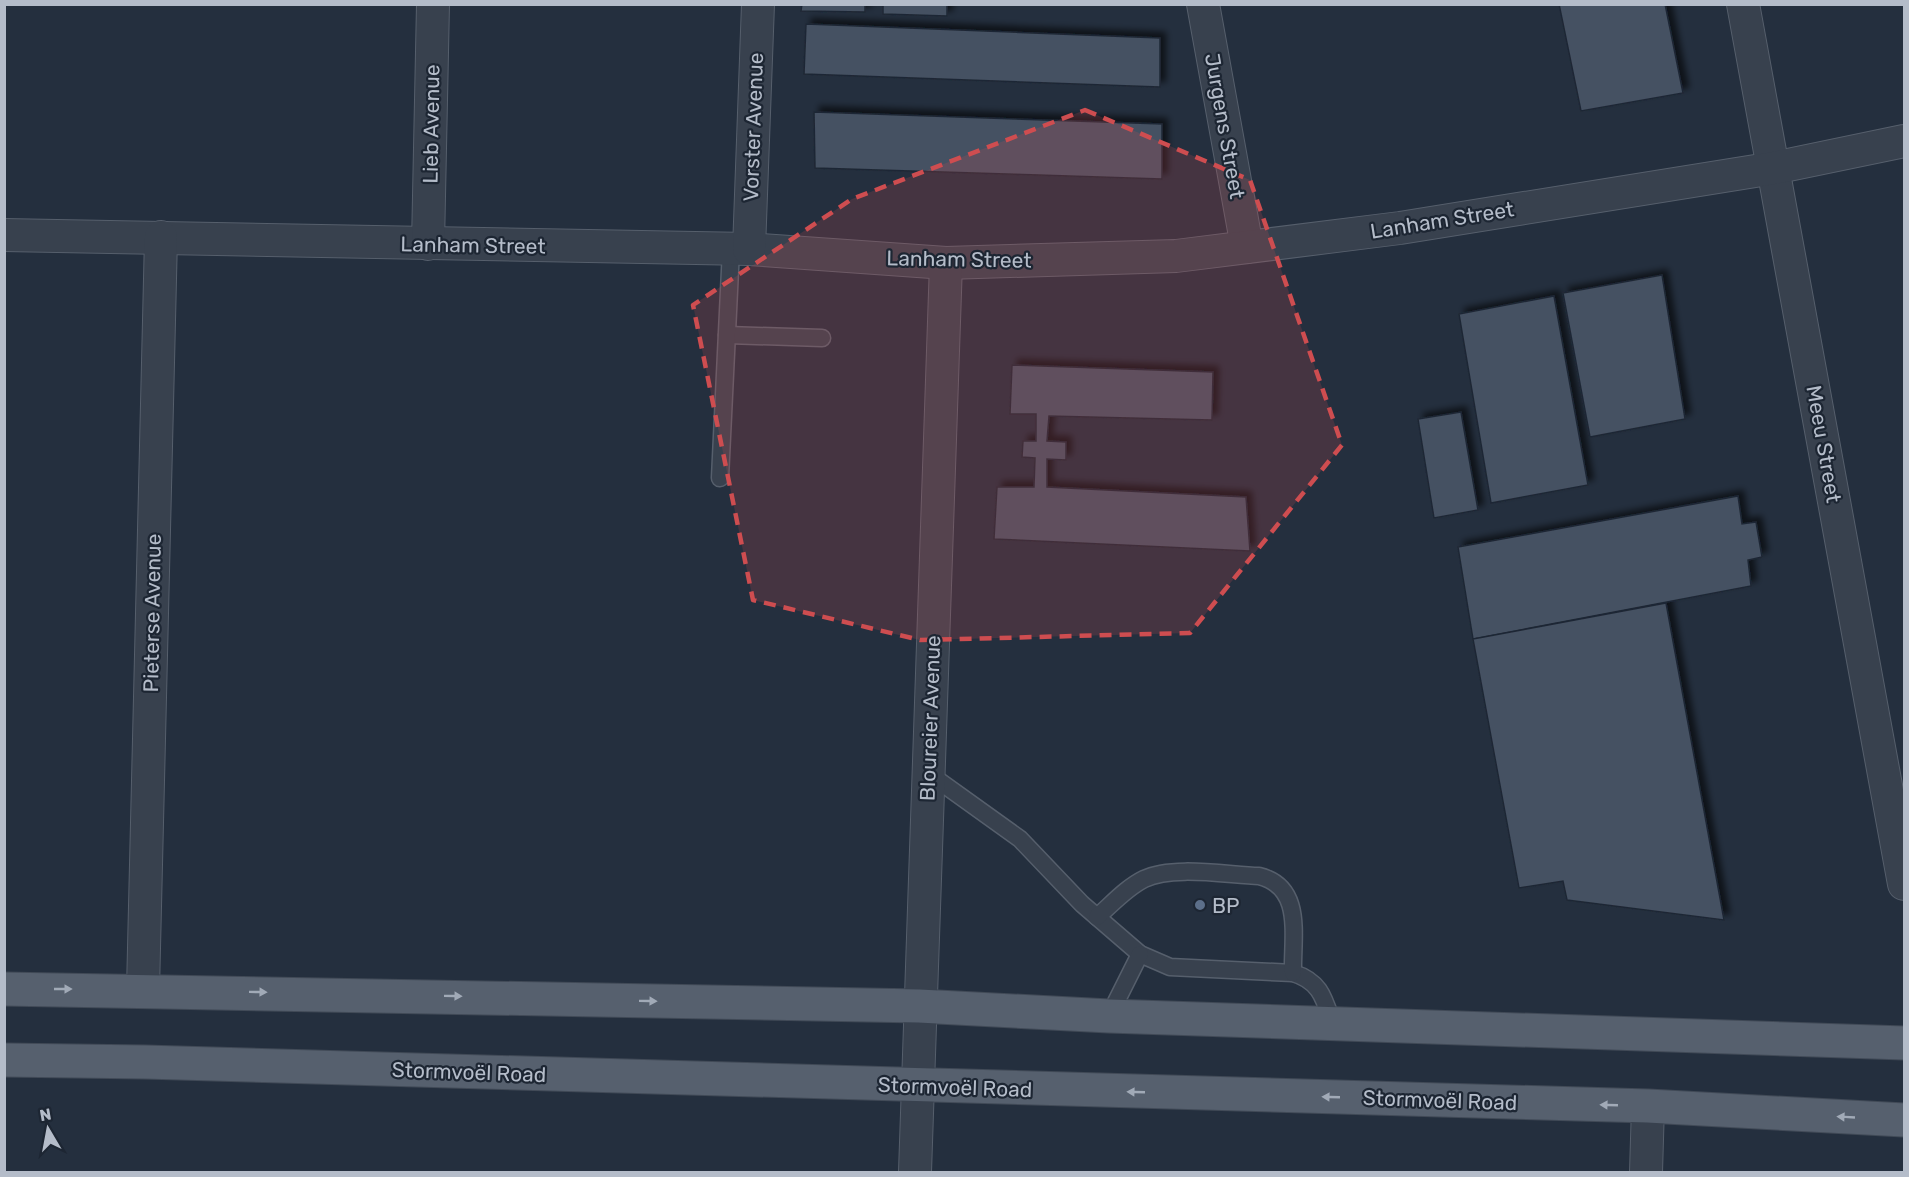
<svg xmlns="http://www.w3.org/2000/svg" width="1909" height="1177" font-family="Rubik,sans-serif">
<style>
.building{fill:#455162;stroke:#1f2835;stroke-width:1.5;filter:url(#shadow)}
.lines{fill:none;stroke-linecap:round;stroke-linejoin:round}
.lane-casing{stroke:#565f6c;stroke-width:19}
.street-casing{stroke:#565f6c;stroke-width:34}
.primary-casing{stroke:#414a57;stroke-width:35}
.lane{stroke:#38414e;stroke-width:16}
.street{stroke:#38414e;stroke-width:32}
.primary{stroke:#56606e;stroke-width:33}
.oneway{fill:#a1aab7}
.marked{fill:#ce4d50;fill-opacity:0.2;stroke:#ce4d50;stroke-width:4.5;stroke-dasharray:12 8;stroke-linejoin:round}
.service-dot{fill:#5c6f8a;stroke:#1d2633;stroke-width:2}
.labels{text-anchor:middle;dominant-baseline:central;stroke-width:4.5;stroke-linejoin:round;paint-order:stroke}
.street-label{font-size:21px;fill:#b4bcc9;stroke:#1d2633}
.poi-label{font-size:21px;fill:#b4bcc9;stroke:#1d2633;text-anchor:start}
</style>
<defs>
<filter id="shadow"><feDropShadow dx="5.5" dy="-5.5" stdDeviation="3" flood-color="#0009"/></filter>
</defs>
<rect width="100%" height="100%" fill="#242f3e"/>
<g class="building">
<path d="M 802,4 L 865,4 L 865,12 L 801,11 Z"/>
<path d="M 883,4 L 947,4 L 947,16 L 883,14 Z"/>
<path d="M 1559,4 L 1665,4 L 1683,93 L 1581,111 Z"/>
<path d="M 806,24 L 1160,38 L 1160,87 L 804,74 Z"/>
<path d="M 814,112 L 1162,124 L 1162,179 L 815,168 Z"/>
<path d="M 1662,275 L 1685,419 L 1590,437 L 1563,293 Z"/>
<path d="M 1554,296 L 1588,485 L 1491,503 L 1459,314 Z"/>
<path d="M 1012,365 L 1213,372 L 1212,420 L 1049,416 L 1047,441 L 1066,442 L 1066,460 L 1047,459 L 1047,487 L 1246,497 L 1250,551 L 994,539 L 997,487 L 1034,487 L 1035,458 L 1022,457 L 1023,441 L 1036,441 L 1036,414 L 1010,414 Z"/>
<path d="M 1461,412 L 1478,510 L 1434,518 L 1418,419 Z"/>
<path d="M 1738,496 L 1742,524 L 1756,522 L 1762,557 L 1748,560 L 1751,586 L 1473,639 L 1458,547 Z"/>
<path d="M 1666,603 L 1724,920 L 1567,900 L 1563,881 L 1519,888 L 1473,639 Z"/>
</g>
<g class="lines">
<g class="lane-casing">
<g id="lane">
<path d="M 727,335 L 822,338"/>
<path d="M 720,478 L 731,249"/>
<path d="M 928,773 L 1020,839 L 1082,904 L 1140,954 L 1170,967 L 1293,973 C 1320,981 1324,998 1332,1022"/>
<path d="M 1097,917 C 1112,904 1126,888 1144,879 C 1173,865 1227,875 1259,876 C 1304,887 1292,936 1293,973"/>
<path d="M 1109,1016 L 1140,954"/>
</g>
</g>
<g class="street-casing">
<g id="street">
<path d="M 1203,4 L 1247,247"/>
<path d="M 1743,4 L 1904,884"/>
<path d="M 4,235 L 749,249 L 946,263 L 1176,256 L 1400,228 L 1774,168 L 1904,141"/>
<path d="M 428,244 L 433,4"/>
<path d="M 749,249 L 758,4"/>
<path d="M 143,990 L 161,237"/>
<path d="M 915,1172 L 946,263"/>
<path d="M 1646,1172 L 1648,1106"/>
</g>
</g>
<g class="primary-casing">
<g id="primary">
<path d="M 4,989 L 919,1006 L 1109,1016 L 1904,1043"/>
<path d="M 4,1060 L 145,1062 L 1648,1106 L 1904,1120"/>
</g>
</g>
<use href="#lane" class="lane"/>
<use href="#street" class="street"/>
<use href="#primary" class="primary"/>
</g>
<defs><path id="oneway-solid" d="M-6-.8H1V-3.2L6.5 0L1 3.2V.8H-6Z" transform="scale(1.5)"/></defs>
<g class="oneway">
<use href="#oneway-solid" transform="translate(63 989)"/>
<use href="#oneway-solid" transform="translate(258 992) rotate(1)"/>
<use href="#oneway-solid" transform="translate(453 996) rotate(1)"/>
<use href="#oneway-solid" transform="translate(648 1001) rotate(1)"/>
<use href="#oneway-solid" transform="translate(1136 1092) rotate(-178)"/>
<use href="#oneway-solid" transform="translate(1331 1097) rotate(-178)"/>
<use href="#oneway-solid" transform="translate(1609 1105) rotate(-178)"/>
<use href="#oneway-solid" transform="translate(1846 1117) rotate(-177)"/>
</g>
<path class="marked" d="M 1085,110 L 1250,180 L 1342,445 L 1190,633 L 920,640 L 753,600 L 693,305 L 852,199 Z"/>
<circle class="service-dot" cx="1200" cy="905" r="6"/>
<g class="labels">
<g class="street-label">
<text transform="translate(431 124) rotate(-89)">Lieb Avenue</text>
<text transform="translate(1225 126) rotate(80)">Jurgens Street</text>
<text transform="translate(753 127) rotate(-88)">Vorster Avenue</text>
<text transform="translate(1442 220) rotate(-9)">Lanham Street</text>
<text transform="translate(473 245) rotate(1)">Lanham Street</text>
<text transform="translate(959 259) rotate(1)">Lanham Street</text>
<text transform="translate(1824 444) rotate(80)">Meeu Street</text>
<text transform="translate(152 613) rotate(-89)">Pieterse Avenue</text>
<text transform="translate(930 718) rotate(-88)">Bloureier Avenue</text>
<text transform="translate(469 1072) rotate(2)">Stormvoël Road</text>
<text transform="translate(955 1087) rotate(2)">Stormvoël Road</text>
<text transform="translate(1440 1100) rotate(2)">Stormvoël Road</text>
</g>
<g class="poi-label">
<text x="1212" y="905">BP</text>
</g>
</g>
<rect width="1909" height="1177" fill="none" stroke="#b4bcc9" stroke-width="12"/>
<g transform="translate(48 1129) rotate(350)" stroke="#1d2633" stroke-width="4.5" paint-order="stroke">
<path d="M0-4.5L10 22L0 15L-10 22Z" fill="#b4bcc9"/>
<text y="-9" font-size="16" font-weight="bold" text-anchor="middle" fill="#b4bcc9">N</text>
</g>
</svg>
